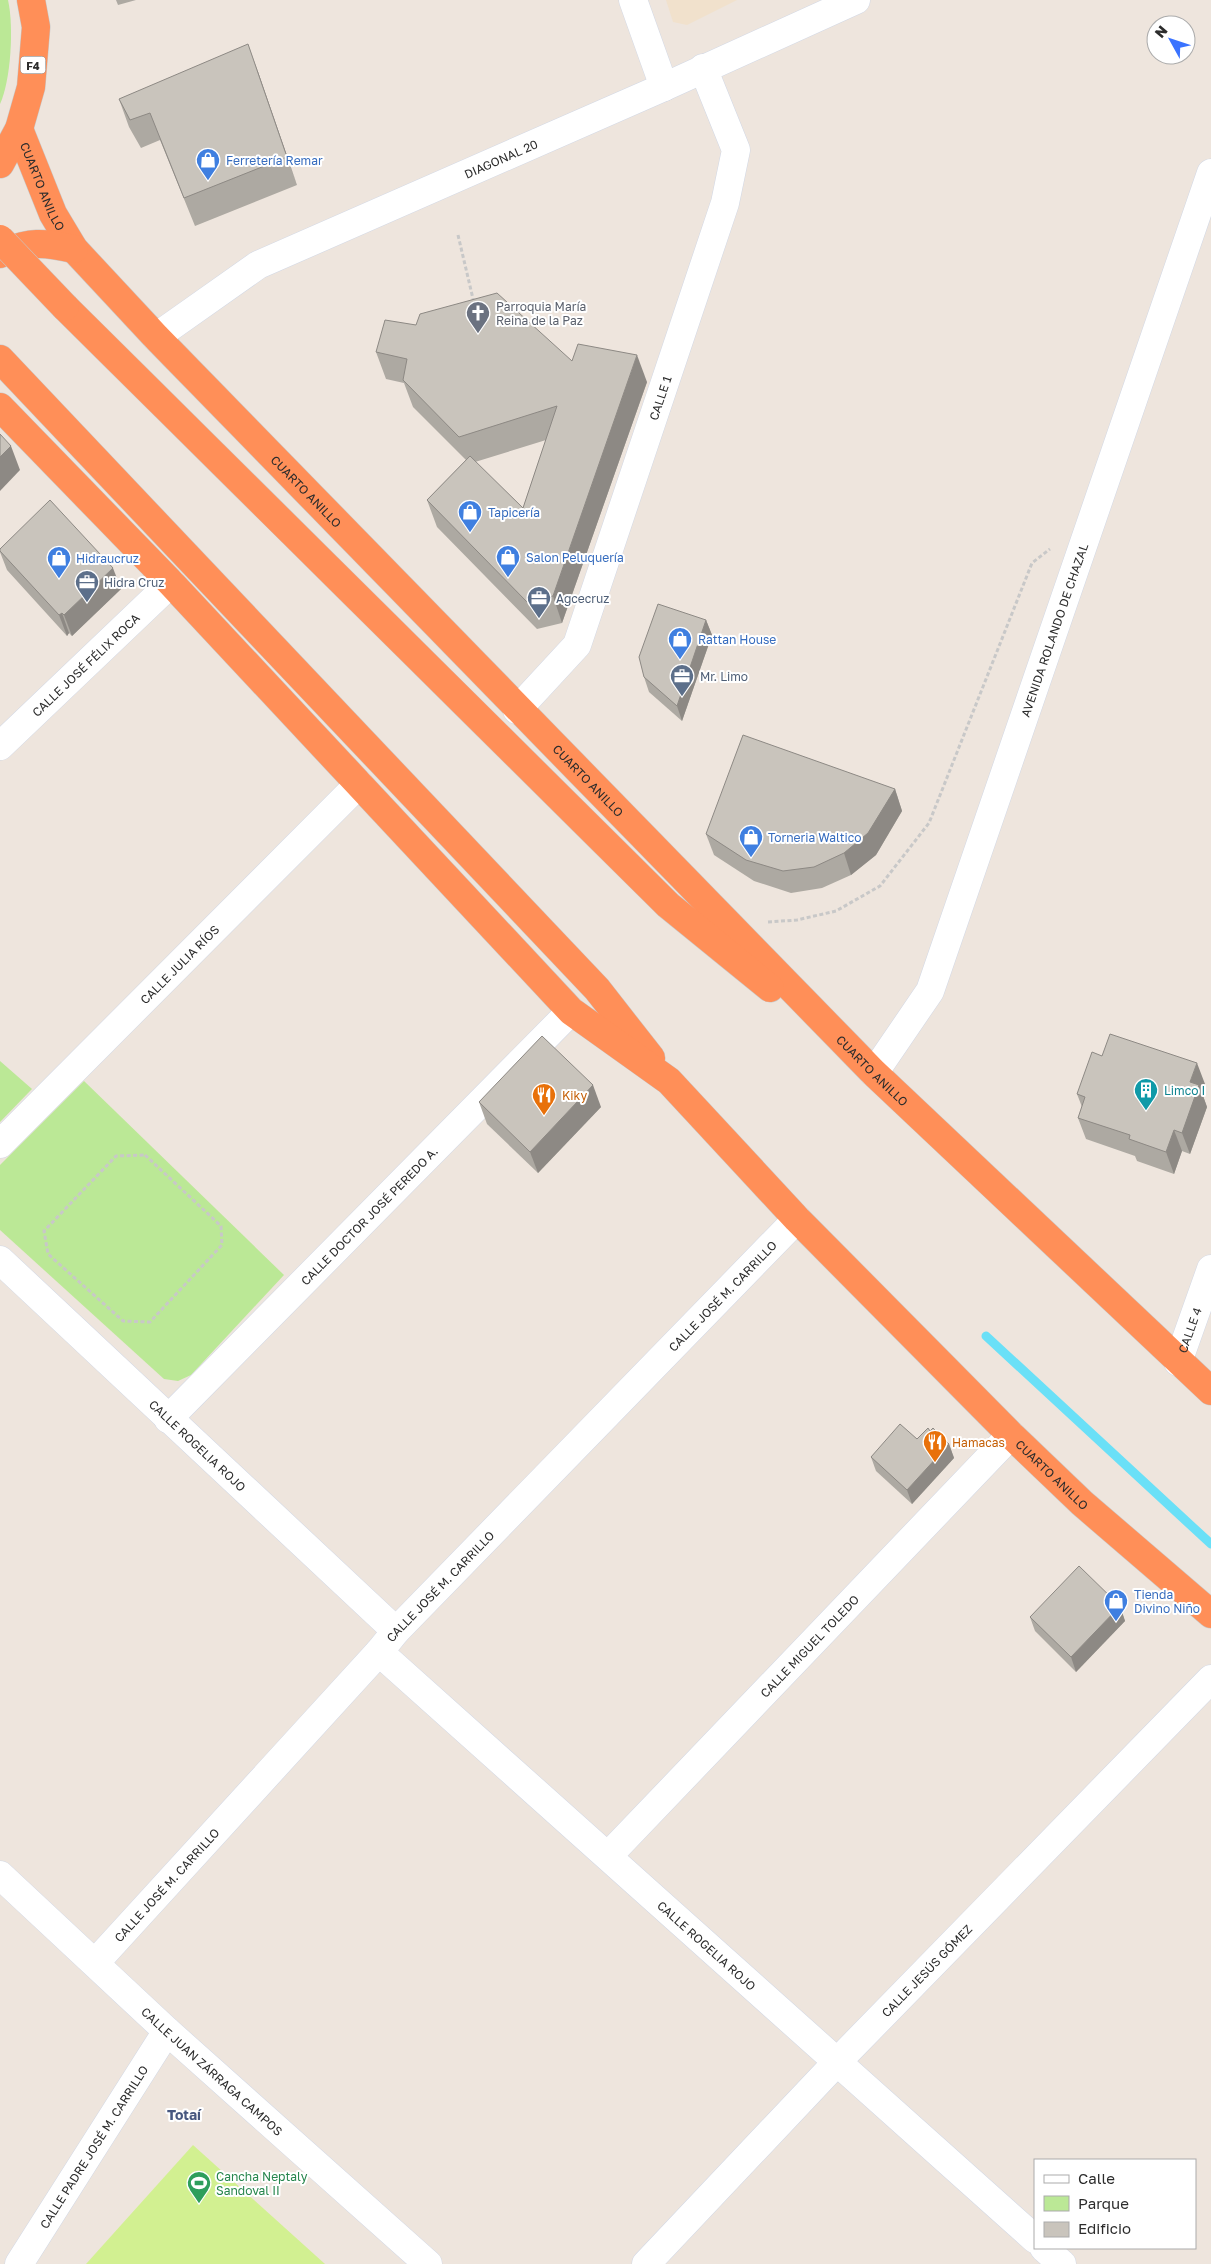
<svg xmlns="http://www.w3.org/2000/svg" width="1211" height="2264" font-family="'Golos Text',sans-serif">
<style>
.education{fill:#f1e1cc}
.green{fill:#bbe896}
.pitch{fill:#d2f091}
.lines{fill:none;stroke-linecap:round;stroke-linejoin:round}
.stream{stroke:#6ae0f7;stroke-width:9}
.street-casing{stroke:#d2d8e5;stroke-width:29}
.highway-casing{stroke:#c8c8c8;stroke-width:29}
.path{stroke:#c8c8c8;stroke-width:3;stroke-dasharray:4 2.5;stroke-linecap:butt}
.street{stroke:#fff;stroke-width:28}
.highway{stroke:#ff8f58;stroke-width:28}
.highway-bridge-casing{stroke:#c8c8c8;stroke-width:29;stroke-linecap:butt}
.highway-bridge{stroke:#ff8f58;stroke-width:28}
.wall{fill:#ada9a2;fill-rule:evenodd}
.shaded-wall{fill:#8d8984}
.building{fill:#c9c4bc;stroke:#8d8984}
.labels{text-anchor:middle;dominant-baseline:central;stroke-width:4;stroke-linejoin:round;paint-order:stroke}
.shield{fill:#fff;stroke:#6b6b6b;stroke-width:1}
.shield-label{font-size:11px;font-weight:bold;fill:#2c2c2c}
.street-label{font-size:12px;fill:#2c2c2c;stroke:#fff}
.shop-label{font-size:12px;fill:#366cbe;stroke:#fff;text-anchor:start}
.worship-label{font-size:12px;fill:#5b616d;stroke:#fff;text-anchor:start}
.service-label{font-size:12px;fill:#4e5e75;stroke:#fff;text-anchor:start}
.culture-label{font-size:12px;fill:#0d838f;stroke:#fff;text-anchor:start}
.food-label{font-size:12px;fill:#c56008;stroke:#fff;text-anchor:start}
.leisure-label{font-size:12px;fill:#27864d;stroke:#fff;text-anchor:start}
.neighbourhood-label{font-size:14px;font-weight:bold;fill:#485880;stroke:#fff}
</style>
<rect width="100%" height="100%" fill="#eee5dd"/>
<path class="education" d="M 666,0 L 737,0 L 687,25 L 673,22 Z"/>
<g class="green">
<path d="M 0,0 L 8,0 C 14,26 11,80 0,104 Z"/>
<path d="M 0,1061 L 32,1089 L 0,1122 Z"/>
<path d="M 84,1081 L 284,1275 L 191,1375 L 178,1381 L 164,1379 L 0,1230 L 0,1165 Z"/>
</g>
<path class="pitch" d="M 193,2145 L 325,2264 L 86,2264 Z"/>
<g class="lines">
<path class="stream" d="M 986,1336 L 1211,1544"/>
<g class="street-casing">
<g id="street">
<path d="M 633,0 L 664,87"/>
<path id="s1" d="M 156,337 L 258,265 L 664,87 L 856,0"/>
<path id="s2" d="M 517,710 L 577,645 L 725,203 L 736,150 L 703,68"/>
<path id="s3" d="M 0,746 L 171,583"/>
<path id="s4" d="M 874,1073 L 930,991 L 1211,173"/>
<path id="s5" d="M 0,1144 L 359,784"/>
<path id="s6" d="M 0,1260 L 396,1631"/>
<path id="s7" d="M 1178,1362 L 1211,1269"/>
<path id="s8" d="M 168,1419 L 571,1011"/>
<path id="s9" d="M 379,1652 L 1035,2239"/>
<path id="s10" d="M 608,1856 L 1011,1435"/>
<path id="s11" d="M 0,1875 L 167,2031 L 428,2264"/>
<path id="s12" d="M 95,1963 L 379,1652 L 396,1631 L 797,1219"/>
<path d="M 1044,2248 L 1062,2264"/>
<path id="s13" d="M 19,2264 L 167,2031"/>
<path id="s14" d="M 646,2264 L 837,2062 L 1211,1679"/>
</g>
</g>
<g class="highway-casing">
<g id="highway">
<path id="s15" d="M 19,129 L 53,214 L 74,249 L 156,337 L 874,1073 L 1211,1391"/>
<path d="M 0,164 L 19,129 L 31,87 L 36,27 L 31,0"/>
<path d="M 0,254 C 30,241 43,242 74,249"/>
<path d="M 65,307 L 668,905 L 770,988"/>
<path d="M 0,359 L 597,989 L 651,1058"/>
<path id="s16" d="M 0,407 L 171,583 L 571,1011 L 669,1081 L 797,1219 L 1011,1435 L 1082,1503 L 1211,1614"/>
</g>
</g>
<g class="path">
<path d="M 458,235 L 474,303"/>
<path d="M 768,922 L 797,920 L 836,911 L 880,886 L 929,823 L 1032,563 L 1050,549"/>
<path d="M 145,1155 L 221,1226 L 222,1245 L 150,1322 L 123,1321 L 48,1254 L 44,1231 L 116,1156 Z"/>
</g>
<use href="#street" class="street"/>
<use href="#highway" class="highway"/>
<g class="highway-bridge-casing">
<path id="highway-bridge" d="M 0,239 L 65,307"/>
</g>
<use href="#highway-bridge" class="highway-bridge"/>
</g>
<g class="wall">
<path d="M 116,0 L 136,0 L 118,5 Z"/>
<path d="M 258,72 L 297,185 L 195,226 L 160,140 L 141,148 L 129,127 L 119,99 Z"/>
<path d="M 376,352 L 572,361 L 647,382 L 562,623 L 537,629 L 437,527 L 427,500 L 466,460 L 413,407 L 404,383 L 386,379 ZM 546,440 L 523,508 L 475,462 Z"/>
<path d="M 0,549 L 121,589 L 72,636 L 69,633 L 67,636 L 7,570 L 0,552 Z"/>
<path d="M 706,620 L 712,635 L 682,721 L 649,692 L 644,677 Z"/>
<path d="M 895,789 L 902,811 L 876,855 L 851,875 L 822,888 L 791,893 L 754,881 L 714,855 L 706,834 Z"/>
<path d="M 1102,1056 L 1205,1084 L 1202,1093 L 1207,1107 L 1190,1154 L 1182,1151 L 1174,1174 L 1137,1161 L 1135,1156 L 1086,1139 L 1078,1118 L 1082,1107 L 1077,1094 Z"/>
<path d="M 479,1102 L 601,1107 L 538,1173 L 487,1124 Z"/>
<path d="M 917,1439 L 949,1444 L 954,1458 L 912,1504 L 876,1471 L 871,1457 Z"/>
<path d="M 1120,1606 L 1125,1621 L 1076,1672 L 1035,1631 L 1030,1617 Z"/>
</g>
<g class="shaded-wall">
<path d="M 248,44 L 258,72 L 297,185 L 287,157 Z"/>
<path d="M 637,355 L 647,382 L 562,623 L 553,596 Z"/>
<path d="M 11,446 L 20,470 L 0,491 L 0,457 Z"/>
<path d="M 113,568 L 121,589 L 72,636 L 64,615 Z"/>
<path d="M 62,613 L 69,633 L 67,636 L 59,615 Z"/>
<path d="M 706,620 L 712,635 L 682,721 L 677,706 Z"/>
<path d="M 895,789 L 902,811 L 876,855 L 851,875 L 844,853 Z"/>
<path d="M 1197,1063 L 1205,1084 L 1202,1093 L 1207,1107 L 1190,1154 L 1182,1133 L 1190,1082 Z"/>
<path d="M 593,1085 L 601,1107 L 538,1173 L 530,1152 Z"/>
<path d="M 1174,1130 L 1182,1151 L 1174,1174 L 1166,1152 Z"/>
<path d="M 949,1444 L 954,1458 L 912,1504 L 907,1490 Z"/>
<path d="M 1120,1606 L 1125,1621 L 1076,1672 L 1071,1657 Z"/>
</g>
<g class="building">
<path d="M 248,44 L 287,157 L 184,198 L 150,113 L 130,120 L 119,99 Z"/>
<path d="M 497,293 L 572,361 L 578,344 L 637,355 L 553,596 L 527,602 L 427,500 L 470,456 L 523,508 L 557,406 L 459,437 L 403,380 L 407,359 L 376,352 L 385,320 L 416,325 L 420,314 Z"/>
<path d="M 0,434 L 11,446 L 0,457 Z"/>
<path d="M 50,500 L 113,568 L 64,615 L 62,613 L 59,615 L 0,551 L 0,549 Z"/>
<path d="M 658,604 L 706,620 L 677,706 L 644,677 L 639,657 Z"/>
<path d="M 743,735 L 895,789 L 868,833 L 844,853 L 814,867 L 783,871 L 746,860 L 706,834 Z"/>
<path d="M 1110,1034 L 1197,1063 L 1190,1082 L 1199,1085 L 1182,1133 L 1174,1130 L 1166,1152 L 1129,1139 L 1130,1135 L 1078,1118 L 1085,1097 L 1077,1094 L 1092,1052 L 1102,1056 Z"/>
<path d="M 542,1036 L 593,1085 L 530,1152 L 479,1102 Z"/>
<path d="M 900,1424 L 917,1439 L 928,1428 L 930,1431 L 933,1428 L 949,1444 L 907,1490 L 871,1457 Z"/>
<path d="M 1079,1566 L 1120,1606 L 1071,1657 L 1030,1617 Z"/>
</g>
<defs>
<g id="shop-pin" transform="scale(1.25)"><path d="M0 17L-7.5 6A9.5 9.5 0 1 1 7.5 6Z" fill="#3f7fe0" stroke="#fff"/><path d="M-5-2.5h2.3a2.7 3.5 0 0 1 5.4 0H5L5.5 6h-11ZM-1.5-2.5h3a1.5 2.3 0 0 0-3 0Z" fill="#fff"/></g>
<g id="church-pin" transform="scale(1.25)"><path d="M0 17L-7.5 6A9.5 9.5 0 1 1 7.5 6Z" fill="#6b7280" stroke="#fff"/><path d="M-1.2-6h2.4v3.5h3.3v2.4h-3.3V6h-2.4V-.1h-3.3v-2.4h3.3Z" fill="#fff"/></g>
<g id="office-pin" transform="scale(1.25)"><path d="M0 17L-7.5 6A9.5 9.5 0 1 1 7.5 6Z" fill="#5c6f8a" stroke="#fff"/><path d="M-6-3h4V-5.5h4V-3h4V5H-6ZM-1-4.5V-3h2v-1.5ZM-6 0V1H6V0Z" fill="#fff"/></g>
<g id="building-pin" transform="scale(1.25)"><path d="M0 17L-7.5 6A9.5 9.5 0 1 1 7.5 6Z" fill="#0f9aa8" stroke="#fff"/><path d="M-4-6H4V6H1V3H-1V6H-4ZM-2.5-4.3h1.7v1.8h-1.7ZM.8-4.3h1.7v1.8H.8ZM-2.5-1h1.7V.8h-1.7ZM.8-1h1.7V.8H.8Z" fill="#fff"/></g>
<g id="restaurant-pin" transform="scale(1.25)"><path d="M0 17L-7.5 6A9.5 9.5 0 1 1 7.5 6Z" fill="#e8710a" stroke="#fff"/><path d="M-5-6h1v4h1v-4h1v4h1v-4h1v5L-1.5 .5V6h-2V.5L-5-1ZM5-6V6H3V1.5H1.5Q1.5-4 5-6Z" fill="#fff"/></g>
<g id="stadium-pin" transform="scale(1.25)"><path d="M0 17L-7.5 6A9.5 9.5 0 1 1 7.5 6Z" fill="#2e9e5b" stroke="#fff"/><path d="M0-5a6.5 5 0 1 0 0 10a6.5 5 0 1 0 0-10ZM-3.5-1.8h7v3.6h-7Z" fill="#fff"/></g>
</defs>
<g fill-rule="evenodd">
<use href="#shop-pin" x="208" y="160"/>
<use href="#church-pin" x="478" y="313"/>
<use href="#shop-pin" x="470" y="512"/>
<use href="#shop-pin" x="508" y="557"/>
<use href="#shop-pin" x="59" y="558"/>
<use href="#office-pin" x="87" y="582"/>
<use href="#office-pin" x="539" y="598"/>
<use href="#shop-pin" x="680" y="639"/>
<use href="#office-pin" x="682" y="676"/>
<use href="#shop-pin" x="751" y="837"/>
<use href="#building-pin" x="1146" y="1090"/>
<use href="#restaurant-pin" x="544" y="1095"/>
<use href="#restaurant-pin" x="935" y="1442"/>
<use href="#shop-pin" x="1116" y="1601"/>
<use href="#stadium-pin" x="199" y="2183"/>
</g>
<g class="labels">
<rect class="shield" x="20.5" y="56.5" width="25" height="17" rx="4"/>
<g class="shield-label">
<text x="33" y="65">F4</text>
</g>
<g class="street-label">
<text stroke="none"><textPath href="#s1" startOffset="390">DIAGONAL 20</textPath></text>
<text stroke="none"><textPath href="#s15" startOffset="62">CUARTO ANILLO</textPath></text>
<text stroke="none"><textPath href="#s2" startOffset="349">CALLE 1</textPath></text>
<text stroke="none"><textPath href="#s15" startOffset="468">CUARTO ANILLO</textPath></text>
<text stroke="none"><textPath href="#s4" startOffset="481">AVENIDA ROLANDO DE CHAZAL</textPath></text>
<text stroke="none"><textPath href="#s3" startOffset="118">CALLE JOSÉ FÉLIX ROCA</textPath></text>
<text stroke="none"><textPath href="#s15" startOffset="872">CUARTO ANILLO</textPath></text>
<text stroke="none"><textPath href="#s5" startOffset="254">CALLE JULIA RÍOS</textPath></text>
<text stroke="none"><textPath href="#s15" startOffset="1278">CUARTO ANILLO</textPath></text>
<text stroke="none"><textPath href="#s8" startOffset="286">CALLE DOCTOR JOSÉ PEREDO A.</textPath></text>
<text stroke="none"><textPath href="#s12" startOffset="916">CALLE JOSÉ M. CARRILLO</textPath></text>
<text stroke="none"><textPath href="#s7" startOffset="34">CALLE 4</textPath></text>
<text stroke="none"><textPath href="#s6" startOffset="271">CALLE ROGELIA ROJO</textPath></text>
<text stroke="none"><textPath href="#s16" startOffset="1501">CUARTO ANILLO</textPath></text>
<text stroke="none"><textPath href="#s12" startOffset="511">CALLE JOSÉ M. CARRILLO</textPath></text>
<text stroke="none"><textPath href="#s10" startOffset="291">CALLE MIGUEL TOLEDO</textPath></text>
<text stroke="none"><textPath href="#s12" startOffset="106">CALLE JOSÉ M. CARRILLO</textPath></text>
<text stroke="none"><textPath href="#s9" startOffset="440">CALLE ROGELIA ROJO</textPath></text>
<text stroke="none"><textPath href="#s14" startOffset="406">CALLE JESÚS GÓMEZ</textPath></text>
<text stroke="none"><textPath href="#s11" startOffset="289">CALLE JUAN ZÁRRAGA CAMPOS</textPath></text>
<text stroke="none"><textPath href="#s13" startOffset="139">CALLE PADRE JOSÉ M. CARRILLO</textPath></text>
</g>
<g class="shop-label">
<text x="226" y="160">Ferretería Remar</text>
<text x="488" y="512">Tapicería</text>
<text x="526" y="557">Salon Peluquería</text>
<text x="76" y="558">Hidraucruz</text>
<text x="698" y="639">Rattan House</text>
<text x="768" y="837">Torneria Waltico</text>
<text x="1134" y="1594">Tienda<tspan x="1134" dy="14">Divino Niño</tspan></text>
</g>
<g class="worship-label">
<text x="496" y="306">Parroquia María<tspan x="496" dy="14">Reina de la Paz</tspan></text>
</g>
<g class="service-label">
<text x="104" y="582">Hidra Cruz</text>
<text x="556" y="598">Agcecruz</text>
<text x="700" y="676">Mr. Limo</text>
</g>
<g class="culture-label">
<text x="1164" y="1090">Limco I</text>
</g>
<g class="food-label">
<text x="562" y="1095">Kiky</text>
<text x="952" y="1442">Hamacas</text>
</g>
<g class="leisure-label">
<text x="216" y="2176">Cancha Neptaly<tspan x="216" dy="14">Sandoval II</tspan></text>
</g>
<g class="neighbourhood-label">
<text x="184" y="2114">Totaí</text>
</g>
</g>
<rect x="1034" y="2159" width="162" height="90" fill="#ffffff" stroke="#ababab"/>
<rect x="1044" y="2175" width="25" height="8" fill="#ffffff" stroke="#ababab"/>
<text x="1078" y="2184" font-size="15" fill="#2c2c2c">Calle</text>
<rect x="1044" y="2196" width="25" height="15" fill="#bbe896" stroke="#ababab"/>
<text x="1078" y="2209" font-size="15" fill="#2c2c2c">Parque</text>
<rect x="1044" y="2222" width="25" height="15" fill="#c9c4bc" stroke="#ababab"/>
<text x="1078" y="2234" font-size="15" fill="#2c2c2c">Edificio</text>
<g transform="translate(1171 40) rotate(310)"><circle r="24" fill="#ffffff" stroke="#ababab"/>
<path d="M0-4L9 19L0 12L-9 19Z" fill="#3a73ff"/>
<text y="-8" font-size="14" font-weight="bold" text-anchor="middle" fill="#2c2c2c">N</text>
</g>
</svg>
